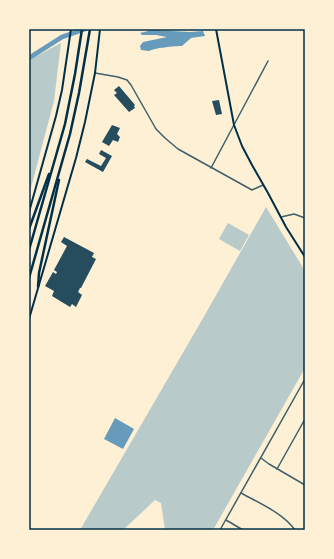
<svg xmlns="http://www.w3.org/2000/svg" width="334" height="559" font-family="Montserrat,sans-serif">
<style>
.green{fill:#b9caca}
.water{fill:#669bbc}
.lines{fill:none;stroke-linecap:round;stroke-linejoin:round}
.river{stroke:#669bbc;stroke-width:4.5}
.building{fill:#264d5e}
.minor{stroke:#3f606c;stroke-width:1.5}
.tertiary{stroke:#3f606c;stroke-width:1.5}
.secondary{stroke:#003049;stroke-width:2}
.motorway{stroke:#003049;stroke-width:2.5}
.neatline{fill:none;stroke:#003049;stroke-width:1.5}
</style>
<rect width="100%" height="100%" fill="#fdf0d5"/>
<g class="green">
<path d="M 61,43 L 54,101 L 29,195 L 29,60 Z"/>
<path d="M 266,207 L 305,271 L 305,368 L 213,530 L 165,530 L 161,503 L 155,500 L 123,530 L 80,530 L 206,313 Z"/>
<path d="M 228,223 L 249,235 L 240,251 L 219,239 Z"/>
</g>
<g class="water">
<path d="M 152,30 L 190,32 L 203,31 L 205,36 L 191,38 L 182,46 C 175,46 154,48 149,51 L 141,50 L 140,46 L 143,42 L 167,37 L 156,35 L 142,35 L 140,33 Z"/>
<path d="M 115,418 L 134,429 L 123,449 L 104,439 Z"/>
</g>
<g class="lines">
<path class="river" d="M 29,58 L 62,37 L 85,29"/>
</g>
<g class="building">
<path d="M 119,86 L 135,105 L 134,106 L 135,108 L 129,112 L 114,95 L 117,93 L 114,90 Z"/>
<path d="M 219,100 L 222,114 L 216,115 L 212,101 Z"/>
<path d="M 112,125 L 120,128 L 117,134 L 120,137 L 118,142 L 113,140 L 109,146 L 102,142 Z"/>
<path d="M 101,150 L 112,156 L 103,172 L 85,162 L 87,159 L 101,166 L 106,158 L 99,154 Z"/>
<path d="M 64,237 L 94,253 L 92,257 L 96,259 L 81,288 L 80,288 L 78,292 L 82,295 L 76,307 L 72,304 L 70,307 L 52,296 L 54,291 L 45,286 L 53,272 L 56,274 L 57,272 L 54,270 L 67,246 L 61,242 Z"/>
</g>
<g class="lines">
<g class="minor">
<path d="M 95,73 L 118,77 L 127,80 L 131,85 L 156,129 L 165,138 L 178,149 L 252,190 L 263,185"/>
<path d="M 211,168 L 268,61"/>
<path d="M 281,217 L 294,214 L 305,218"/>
<path d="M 261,458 L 269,464 L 305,485"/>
<path d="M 277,469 L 305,419"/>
<path d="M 241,493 C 259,503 283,513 295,530"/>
<path d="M 226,520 L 243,530"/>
</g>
<path class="tertiary" d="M 220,530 L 305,379"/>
<g class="secondary">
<path d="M 216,29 L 234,125 L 242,146 L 252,165 L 268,193 L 286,227 L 305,257"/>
<path d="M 29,212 L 56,116 L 62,90 L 71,29"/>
<path d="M 29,319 L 76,158 L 85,122 L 95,73 L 100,29"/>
</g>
<g class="motorway">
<path d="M 29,229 L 49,174"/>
<path d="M 29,250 L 65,124 L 75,74 L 82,29"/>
<path d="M 29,278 L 70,134 L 79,93 L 90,29"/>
<path d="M 38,287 L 39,273 L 59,180"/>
</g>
</g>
<rect width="334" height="559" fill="none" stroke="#fdf0d5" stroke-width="60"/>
<rect x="30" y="30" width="274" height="499" class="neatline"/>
</svg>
